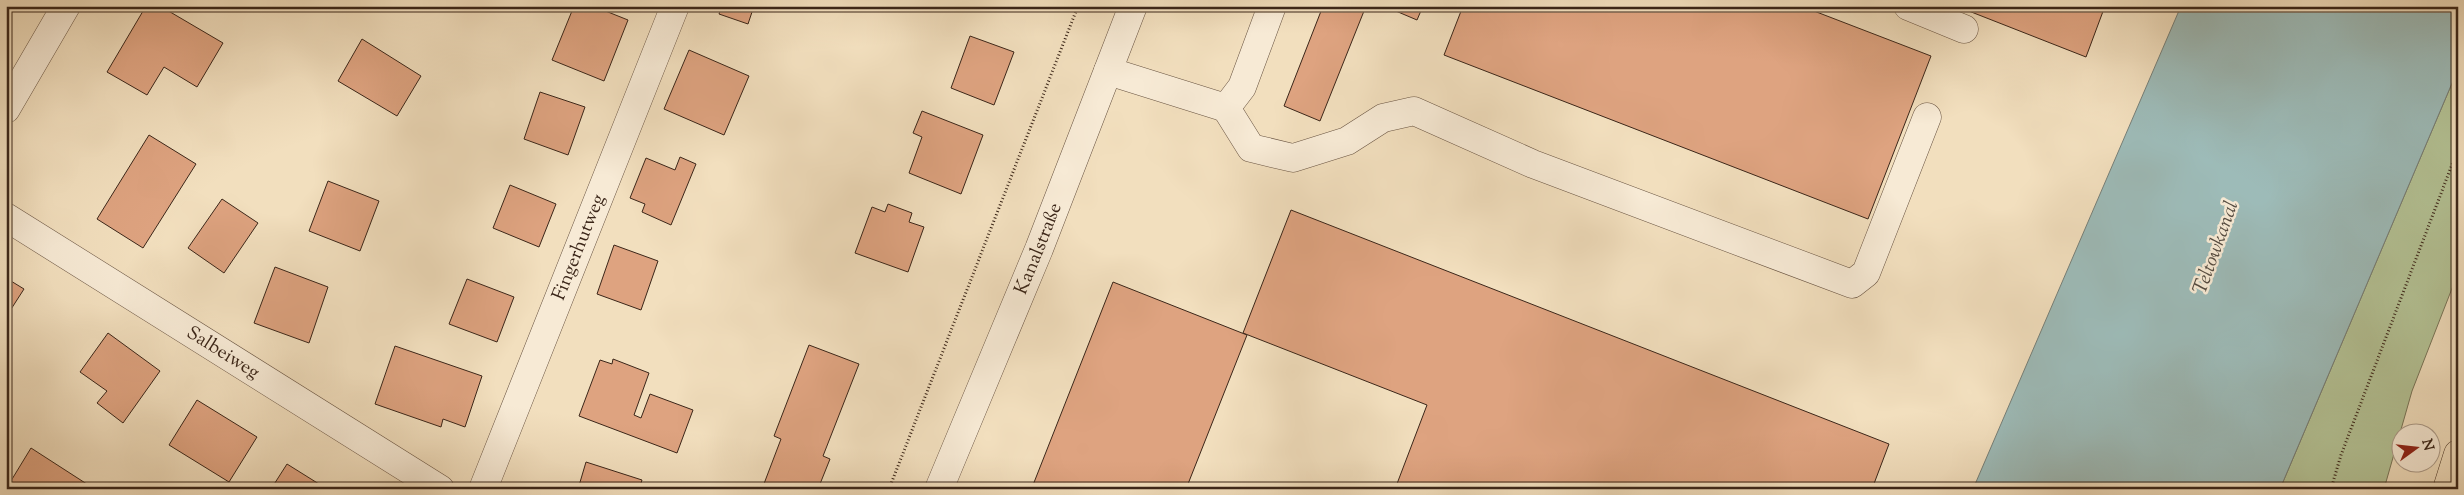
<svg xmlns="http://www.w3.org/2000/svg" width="2464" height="495" font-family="'Sorts Mill Goudy',serif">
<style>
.green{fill:#b4c396;stroke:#787458}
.water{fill:#9dbbb8;stroke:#767f78}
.building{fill:#dea380;stroke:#3b2619}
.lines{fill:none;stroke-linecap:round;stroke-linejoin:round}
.minor-casing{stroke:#695442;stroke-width:29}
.highway-casing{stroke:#3b2619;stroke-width:29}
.path{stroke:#3b2619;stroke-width:3;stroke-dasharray:1 2.5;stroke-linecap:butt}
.minor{stroke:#f7ead5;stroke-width:28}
.highway{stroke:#f2dfbe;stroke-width:28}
.labels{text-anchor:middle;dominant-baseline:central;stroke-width:5;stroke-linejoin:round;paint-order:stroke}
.street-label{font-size:19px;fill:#3b2619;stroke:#f7ead5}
.water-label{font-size:20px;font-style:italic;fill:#544b41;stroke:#f7ead5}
</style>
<rect width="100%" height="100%" fill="#f2dfbe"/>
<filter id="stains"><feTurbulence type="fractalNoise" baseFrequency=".004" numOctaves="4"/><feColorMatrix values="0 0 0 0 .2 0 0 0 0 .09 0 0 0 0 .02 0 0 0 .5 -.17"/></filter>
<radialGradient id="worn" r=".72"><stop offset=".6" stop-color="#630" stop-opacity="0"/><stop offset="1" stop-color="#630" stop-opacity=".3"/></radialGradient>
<path class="green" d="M 2458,69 L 2458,273 L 2412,391 L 2384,489 L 2280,489 Z"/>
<path class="water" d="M 2181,6 L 2458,6 L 2458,69 L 2280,489 L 1973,489 Z"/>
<g class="building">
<path d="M 146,6 L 160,6 L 223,43 L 197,87 L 164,67 L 147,95 L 107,72 Z"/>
<path d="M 574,6 L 593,6 L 628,20 L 604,81 L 552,60 Z"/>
<path d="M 722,6 L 754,6 L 748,24 L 719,14 Z"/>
<path d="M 1323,6 L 1366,6 L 1320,121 L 1284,106 Z"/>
<path d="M 1384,6 L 1423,6 L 1417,20 Z"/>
<path d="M 1463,6 L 1801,6 L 1931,56 L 1868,219 L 1444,55 Z"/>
<path d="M 1956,6 L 2105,6 L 2086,57 Z"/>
<path d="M 970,36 L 1014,52 L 994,105 L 951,88 Z"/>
<path d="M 362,39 L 421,76 L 397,116 L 338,81 Z"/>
<path d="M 689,50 L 749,76 L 724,135 L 664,109 Z"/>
<path d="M 540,92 L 585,107 L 568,155 L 524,139 Z"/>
<path d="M 922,111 L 983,135 L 961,194 L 909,173 L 922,137 L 913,133 Z"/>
<path d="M 149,135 L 196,164 L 143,248 L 97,219 Z"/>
<path d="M 680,157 L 696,164 L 671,225 L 642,212 L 645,204 L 630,198 L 646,158 L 675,170 Z"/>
<path d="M 328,181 L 379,201 L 360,251 L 309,231 Z"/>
<path d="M 510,185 L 556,204 L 539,247 L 493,228 Z"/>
<path d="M 222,199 L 258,223 L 224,273 L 188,248 Z"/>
<path d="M 888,204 L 912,213 L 909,222 L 924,227 L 908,272 L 855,253 L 872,207 L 885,212 Z"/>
<path d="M 1291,210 L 1889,444 L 1872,489 L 1395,489 L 1427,405 L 1243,333 Z"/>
<path d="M 614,245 L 658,261 L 641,310 L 597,294 Z"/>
<path d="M 275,267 L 328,287 L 309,343 L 254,323 Z"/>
<path d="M 6,278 L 24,289 L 6,317 Z"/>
<path d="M 467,279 L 514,297 L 497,342 L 449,324 Z"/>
<path d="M 1113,282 L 1247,335 L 1186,489 L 1042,489 L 1033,485 Z"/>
<path d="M 108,333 L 160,371 L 123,423 L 97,403 L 107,391 L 80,372 Z"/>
<path d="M 809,345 L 859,364 L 823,456 L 830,459 L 818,489 L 762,489 L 781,439 L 774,436 Z"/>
<path d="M 395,346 L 482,376 L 465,427 L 443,419 L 441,427 L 375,404 Z"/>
<path d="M 613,359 L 649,373 L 634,415 L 641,418 L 650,394 L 693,410 L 677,453 L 579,416 L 600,360 L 612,364 Z"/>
<path d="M 197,400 L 257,437 L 229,482 L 169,445 Z"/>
<path d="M 31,448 L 93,488 L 92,489 L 6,489 Z"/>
<path d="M 586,462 L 642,480 L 639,489 L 578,489 Z"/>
<path d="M 287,464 L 327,489 L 271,489 Z"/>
</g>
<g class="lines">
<g class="minor-casing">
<g id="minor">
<path d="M 1908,6 L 1964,29"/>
<path d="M 1108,71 L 1226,108 L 1242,87 L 1272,6"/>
<path d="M 1226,108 L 1251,148 L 1293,158 L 1347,141 L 1383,118 L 1414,111 L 1533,164 L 1852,284 L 1866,273 L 1927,117"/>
<path d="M 6,109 L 66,6"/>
<path id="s1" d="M 6,217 L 440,489"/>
<path id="s2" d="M 483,489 L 675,6"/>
<path id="s3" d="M 939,489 L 1039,249 L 1133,6"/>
</g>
</g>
<g class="highway-casing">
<path id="highway" d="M 2447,489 L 2458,454"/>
</g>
<g class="path">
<path d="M 889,489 L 1078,6"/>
<path d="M 2331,489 L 2341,455 L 2458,149"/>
</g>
<use href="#minor" class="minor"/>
<use href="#highway" class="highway"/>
</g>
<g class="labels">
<g class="street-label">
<text stroke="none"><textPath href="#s2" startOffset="260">Fingerhutweg</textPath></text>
<text stroke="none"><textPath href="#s3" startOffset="260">Kanalstraße</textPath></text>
<text stroke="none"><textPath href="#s1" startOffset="256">Salbeiweg</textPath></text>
</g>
<g class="water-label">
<text transform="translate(2217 248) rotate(-70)">Teltowkanal</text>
</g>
</g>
<rect width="2464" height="495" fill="none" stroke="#f2dfbe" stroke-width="25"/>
<rect x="8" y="8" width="2449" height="480" fill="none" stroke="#3b2619" stroke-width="2.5"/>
<rect x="12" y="12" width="2439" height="470" fill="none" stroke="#3b2619"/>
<g transform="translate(2416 448) rotate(75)"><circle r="24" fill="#f7ead5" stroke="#ac9c8a"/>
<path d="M0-4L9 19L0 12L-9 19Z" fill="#8f2418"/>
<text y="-8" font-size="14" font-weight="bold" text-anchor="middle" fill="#3b2619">N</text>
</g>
<rect width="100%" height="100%" filter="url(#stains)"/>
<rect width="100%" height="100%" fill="url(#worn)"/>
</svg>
